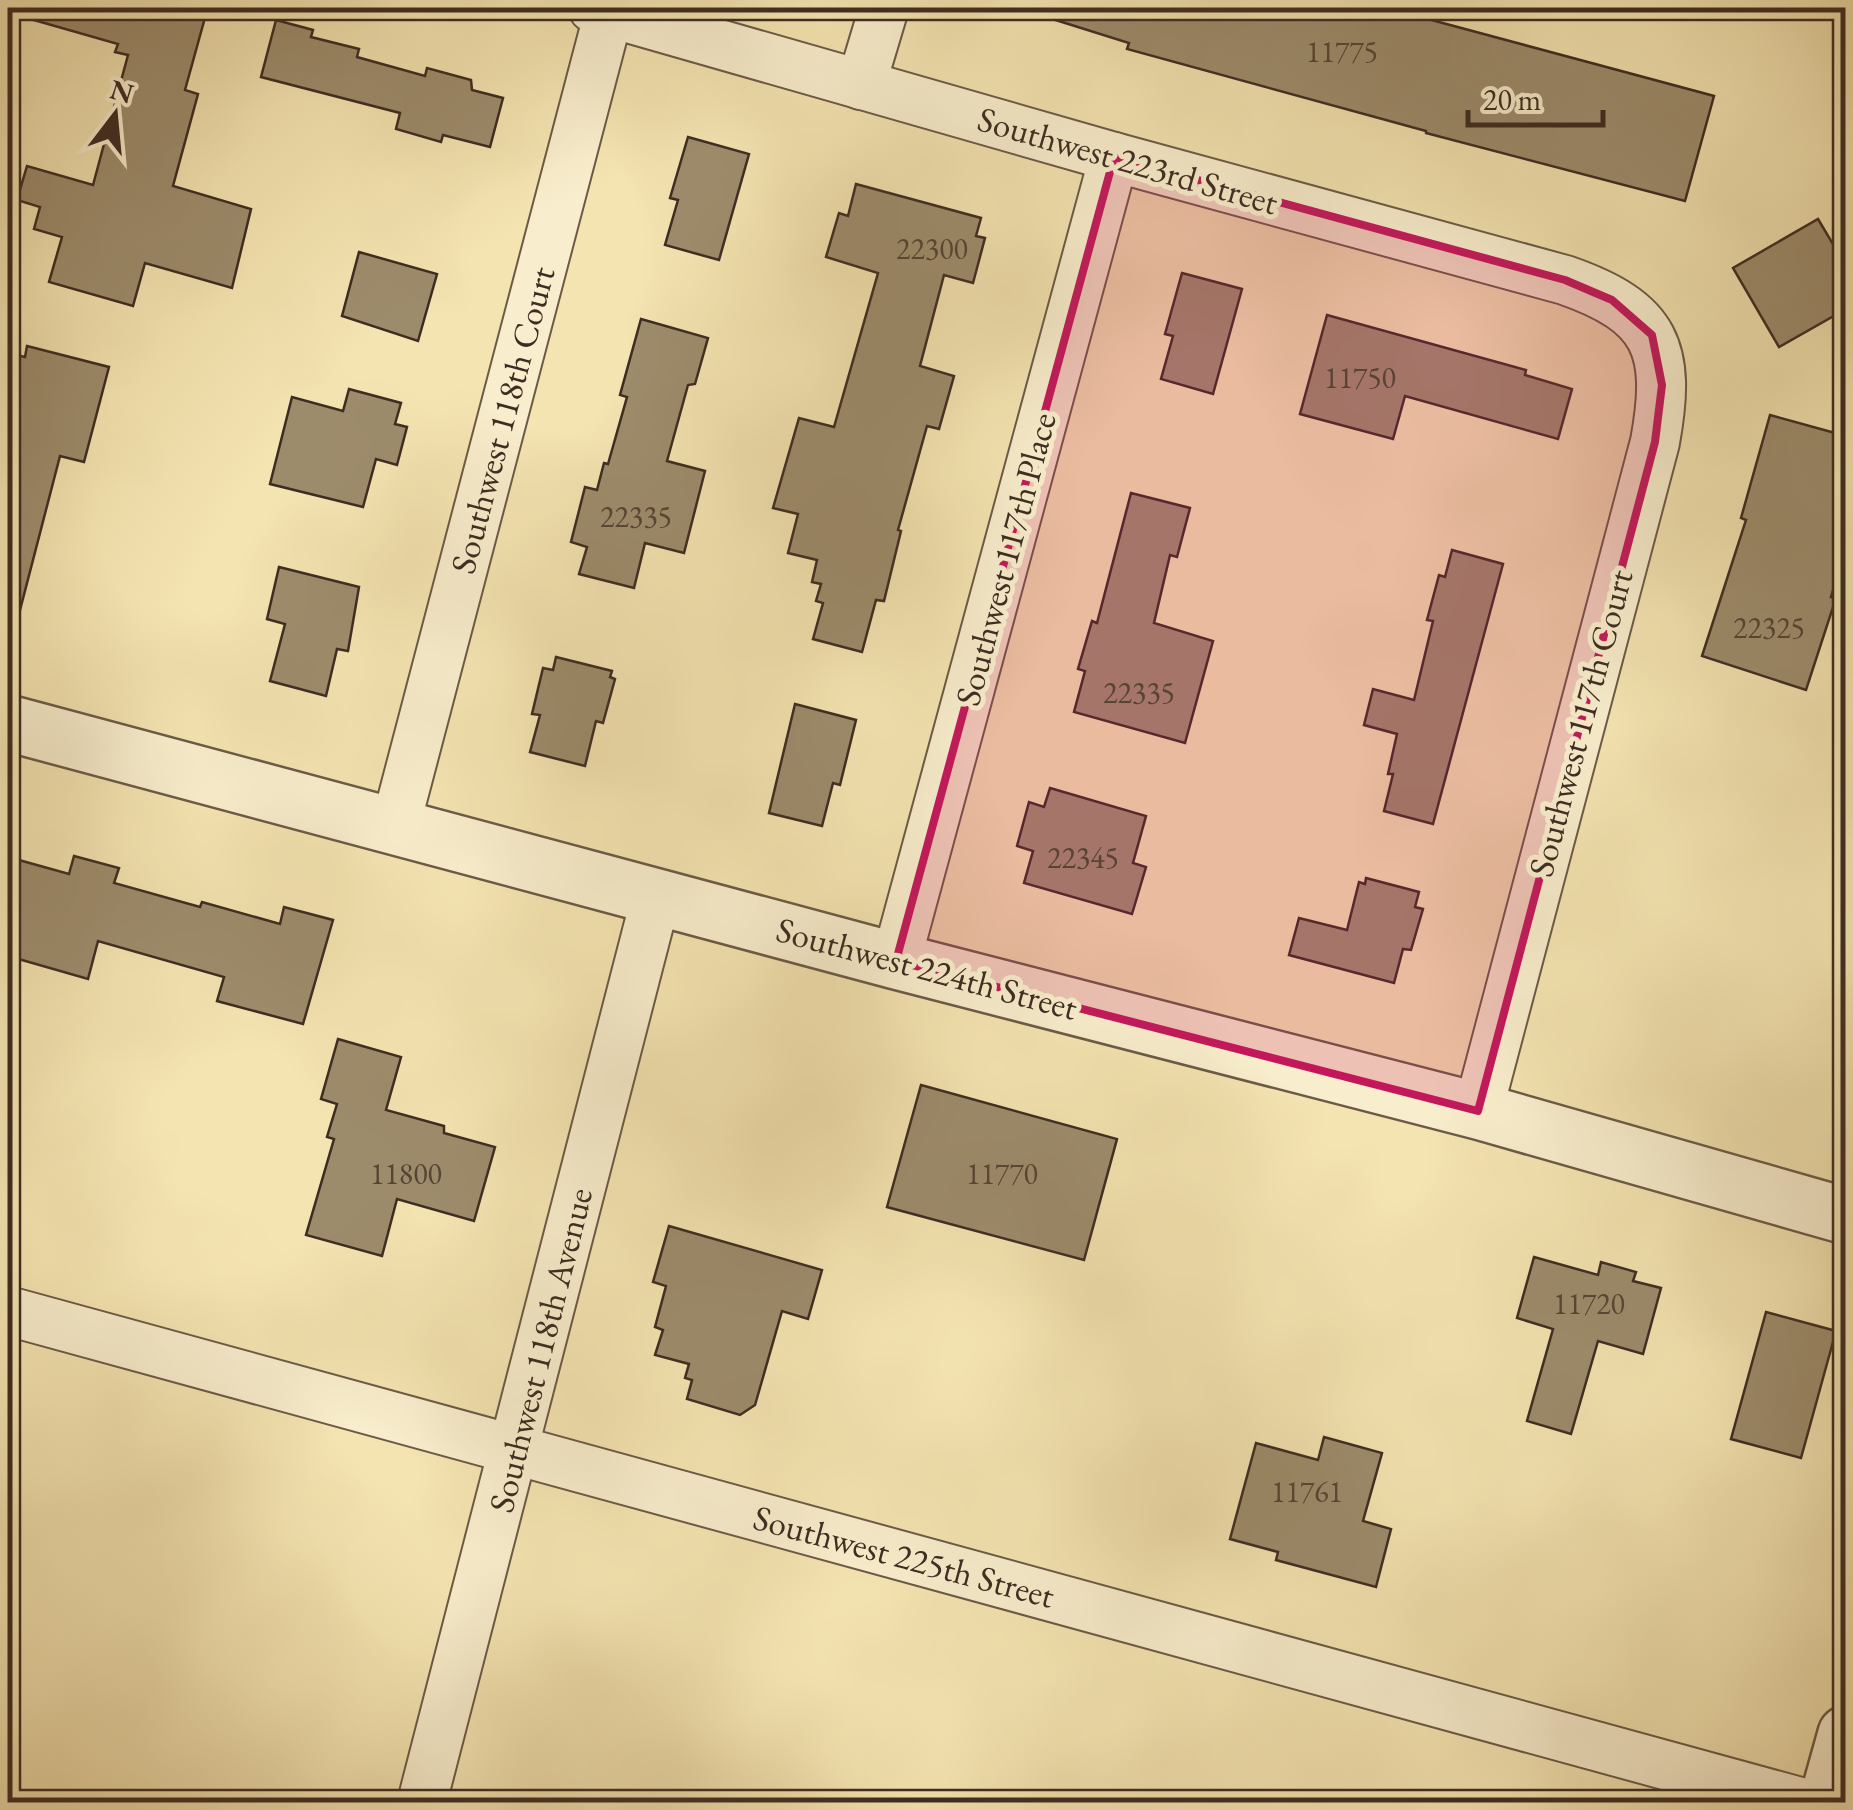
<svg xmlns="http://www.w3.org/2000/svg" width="1853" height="1810" font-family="'EB Garamond',serif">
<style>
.building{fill:#9d8c6c;stroke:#3e2c22;stroke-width:2.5}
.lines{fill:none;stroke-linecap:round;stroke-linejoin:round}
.minor-casing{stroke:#6c5a46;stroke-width:52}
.tertiary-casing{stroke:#6c5a46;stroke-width:60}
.minor{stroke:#f8edcc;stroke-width:48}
.tertiary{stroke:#f8edcc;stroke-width:55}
.marked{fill:#c2185b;fill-opacity:0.2;stroke:#c2185b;stroke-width:8;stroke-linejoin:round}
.labels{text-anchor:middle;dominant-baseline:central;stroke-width:10;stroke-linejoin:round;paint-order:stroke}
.number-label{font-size:30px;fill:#564434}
.street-label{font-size:35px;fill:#3e2c22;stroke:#f8edcc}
</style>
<rect width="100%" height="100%" fill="#f4e4b1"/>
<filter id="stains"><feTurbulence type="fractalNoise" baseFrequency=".002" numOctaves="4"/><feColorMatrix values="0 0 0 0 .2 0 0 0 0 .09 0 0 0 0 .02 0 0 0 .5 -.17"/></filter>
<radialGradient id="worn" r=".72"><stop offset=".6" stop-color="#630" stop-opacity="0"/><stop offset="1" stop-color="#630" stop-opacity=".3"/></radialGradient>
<g class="building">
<path d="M 28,8 L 181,8 L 206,14 L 185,90 L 198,94 L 173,186 L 251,209 L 232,288 L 145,263 L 133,306 L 49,282 L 62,237 L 34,229 L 40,207 L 17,200 L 27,166 L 93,185 L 128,55 L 115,52 L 118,44 L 27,18 Z"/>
<path d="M 1044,8 L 1387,8 L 1714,96 L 1685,201 L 1426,133 L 1426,131 L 1127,49 L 1129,43 L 1043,16 Z"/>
<path d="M 276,20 L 313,30 L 311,37 L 359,49 L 357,57 L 425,76 L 427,68 L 471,80 L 472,90 L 503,98 L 490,147 L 443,135 L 441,142 L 396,129 L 400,113 L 261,77 Z"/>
<path d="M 688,137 L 749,154 L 719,260 L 665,245 L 678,200 L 670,198 Z"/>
<path d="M 856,184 L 981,218 L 976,236 L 985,238 L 973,283 L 944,275 L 920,366 L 954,376 L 939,429 L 927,426 L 898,530 L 901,531 L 884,601 L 876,600 L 862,652 L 813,639 L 823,603 L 816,601 L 821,584 L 812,582 L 817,560 L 788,553 L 798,514 L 773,508 L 799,418 L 834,427 L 878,273 L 826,257 L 839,213 L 848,216 Z"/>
<path d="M 1818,219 L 1846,266 L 1846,309 L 1779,347 L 1733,268 Z"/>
<path d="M 359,252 L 437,274 L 418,341 L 342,316 Z"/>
<path d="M 1182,273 L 1242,289 L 1213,394 L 1161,379 L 1173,336 L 1165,334 Z"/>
<path d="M 1327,315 L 1526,370 L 1525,375 L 1572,389 L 1558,439 L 1405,396 L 1393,439 L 1300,414 Z"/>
<path d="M 641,319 L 708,338 L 695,384 L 688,385 L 667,461 L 705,471 L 684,553 L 645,543 L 634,588 L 579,574 L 587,547 L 571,542 L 585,487 L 597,490 L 604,463 L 608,464 L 627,397 L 620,395 Z"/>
<path d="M 27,346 L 109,367 L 84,462 L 60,456 L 20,610 L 8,608 L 8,353 L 25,357 Z"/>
<path d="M 349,389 L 401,403 L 395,424 L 407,427 L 397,465 L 376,459 L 363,507 L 270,484 L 292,397 L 343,411 Z"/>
<path d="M 1770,415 L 1846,436 L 1846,545 L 1831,597 L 1836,598 L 1806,690 L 1702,656 L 1746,520 L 1741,518 Z"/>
<path d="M 1131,493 L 1190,508 L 1177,557 L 1170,555 L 1154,623 L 1213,641 L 1185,743 L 1074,712 L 1085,671 L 1078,669 L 1092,621 L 1097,623 Z"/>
<path d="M 1452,550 L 1503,564 L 1433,824 L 1384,811 L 1393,774 L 1388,774 L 1397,734 L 1364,725 L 1373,689 L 1414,700 L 1433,621 L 1427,620 L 1439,575 L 1445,577 Z"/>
<path d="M 279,567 L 359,587 L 348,651 L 337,649 L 326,696 L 270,681 L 285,624 L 267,619 Z"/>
<path d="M 556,657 L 612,671 L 610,677 L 615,679 L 603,723 L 596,721 L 585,766 L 530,752 L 540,715 L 532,714 L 543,668 L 553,670 Z"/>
<path d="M 795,704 L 856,720 L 840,785 L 833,783 L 822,826 L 769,813 Z"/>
<path d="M 1050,788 L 1146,816 L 1133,863 L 1146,867 L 1132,914 L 1024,883 L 1033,851 L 1017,846 L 1029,802 L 1044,807 Z"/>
<path d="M 74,856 L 119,868 L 114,883 L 200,907 L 202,902 L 280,924 L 284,907 L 333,920 L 303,1024 L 217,1001 L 224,977 L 98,941 L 88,979 L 8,956 L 8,857 L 69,874 Z"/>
<path d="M 1366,878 L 1419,892 L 1415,907 L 1423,909 L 1411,950 L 1403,949 L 1394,983 L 1289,955 L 1299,918 L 1347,930 L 1359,882 L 1365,884 Z"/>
<path d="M 338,1039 L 401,1057 L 386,1110 L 444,1126 L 444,1133 L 495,1147 L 474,1221 L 397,1199 L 382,1256 L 306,1235 L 334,1139 L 327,1137 L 337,1104 L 321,1099 Z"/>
<path d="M 921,1085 L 1117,1139 L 1084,1260 L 887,1207 Z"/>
<path d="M 669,1226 L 822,1270 L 808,1319 L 782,1311 L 755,1405 L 740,1415 L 687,1399 L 692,1380 L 685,1378 L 689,1364 L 655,1355 L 663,1330 L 655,1327 L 666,1286 L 653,1282 Z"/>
<path d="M 1534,1257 L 1598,1275 L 1601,1262 L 1636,1272 L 1633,1281 L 1661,1288 L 1643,1354 L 1598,1341 L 1571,1434 L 1527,1421 L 1553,1329 L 1517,1318 Z"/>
<path d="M 1766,1312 L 1836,1331 L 1801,1458 L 1731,1439 Z"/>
<path d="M 1324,1437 L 1382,1453 L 1363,1521 L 1391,1529 L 1376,1587 L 1276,1560 L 1278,1552 L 1230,1539 L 1256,1443 L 1318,1460 Z"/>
</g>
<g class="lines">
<g class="minor-casing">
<g id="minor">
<path d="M 593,8 L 1114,157 L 1565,280 C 1657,312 1672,349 1655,442 L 1478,1111"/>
<path d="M 861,85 L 884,8"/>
<path d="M 395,827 L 609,12"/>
<path d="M 896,961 L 1114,157"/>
<path d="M 8,1311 L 1800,1802"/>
<path d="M 422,1802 L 656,897"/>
</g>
</g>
<g class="tertiary-casing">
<g id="tertiary">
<path d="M 8,723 L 896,961 L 1478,1111 L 1846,1216"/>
<path d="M 1827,1802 L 1846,1734"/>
</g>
</g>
<use href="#minor" class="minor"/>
<use href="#tertiary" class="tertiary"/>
</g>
<path class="marked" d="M 1114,157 L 1565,280 L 1612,300 L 1652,335 L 1662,385 L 1655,442 L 1478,1111 L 896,961 Z"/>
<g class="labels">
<g class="number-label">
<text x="1342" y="51">11775</text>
<text x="932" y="248">22300</text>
<text x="1360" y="377">11750</text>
<text x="636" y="516">22335</text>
<text x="1769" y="627">22325</text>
<text x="1139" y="692">22335</text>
<text x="1083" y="857">22345</text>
<text x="406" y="1173">11800</text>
<text x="1002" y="1173">11770</text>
<text x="1589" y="1303">11720</text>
<text x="1307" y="1491">11761</text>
</g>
<g class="street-label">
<text transform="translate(1128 160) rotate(16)">Southwest 223rd Street</text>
<text transform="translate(502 420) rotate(-75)">Southwest 118th Court</text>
<text transform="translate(1005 559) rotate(-75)">Southwest 117th Place</text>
<text transform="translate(1580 723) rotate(-75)">Southwest 117th Court</text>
<text transform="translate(927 968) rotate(15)">Southwest 224th Street</text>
<text transform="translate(540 1350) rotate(-76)">Southwest 118th Avenue</text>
<text transform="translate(904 1556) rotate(15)">Southwest 225th Street</text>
</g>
</g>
<rect width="1853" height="1810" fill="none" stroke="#f4e4b1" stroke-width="40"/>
<rect x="10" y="10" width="1833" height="1790" fill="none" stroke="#3e2c22" stroke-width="5"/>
<rect x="20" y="20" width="1813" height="1770" fill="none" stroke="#3e2c22" stroke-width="2.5"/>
<g transform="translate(115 115) rotate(16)" stroke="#f8edcc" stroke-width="8" paint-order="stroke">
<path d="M0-8L18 38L0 25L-18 38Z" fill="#3e2c22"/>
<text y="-15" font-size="28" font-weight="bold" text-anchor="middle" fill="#3e2c22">N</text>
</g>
<path d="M1468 110v15h135v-15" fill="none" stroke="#3e2c22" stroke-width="5"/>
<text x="1483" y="110" font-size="30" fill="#3e2c22" stroke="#f8edcc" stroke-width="8" paint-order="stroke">20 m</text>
<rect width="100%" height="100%" filter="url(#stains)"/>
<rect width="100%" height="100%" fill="url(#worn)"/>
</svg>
